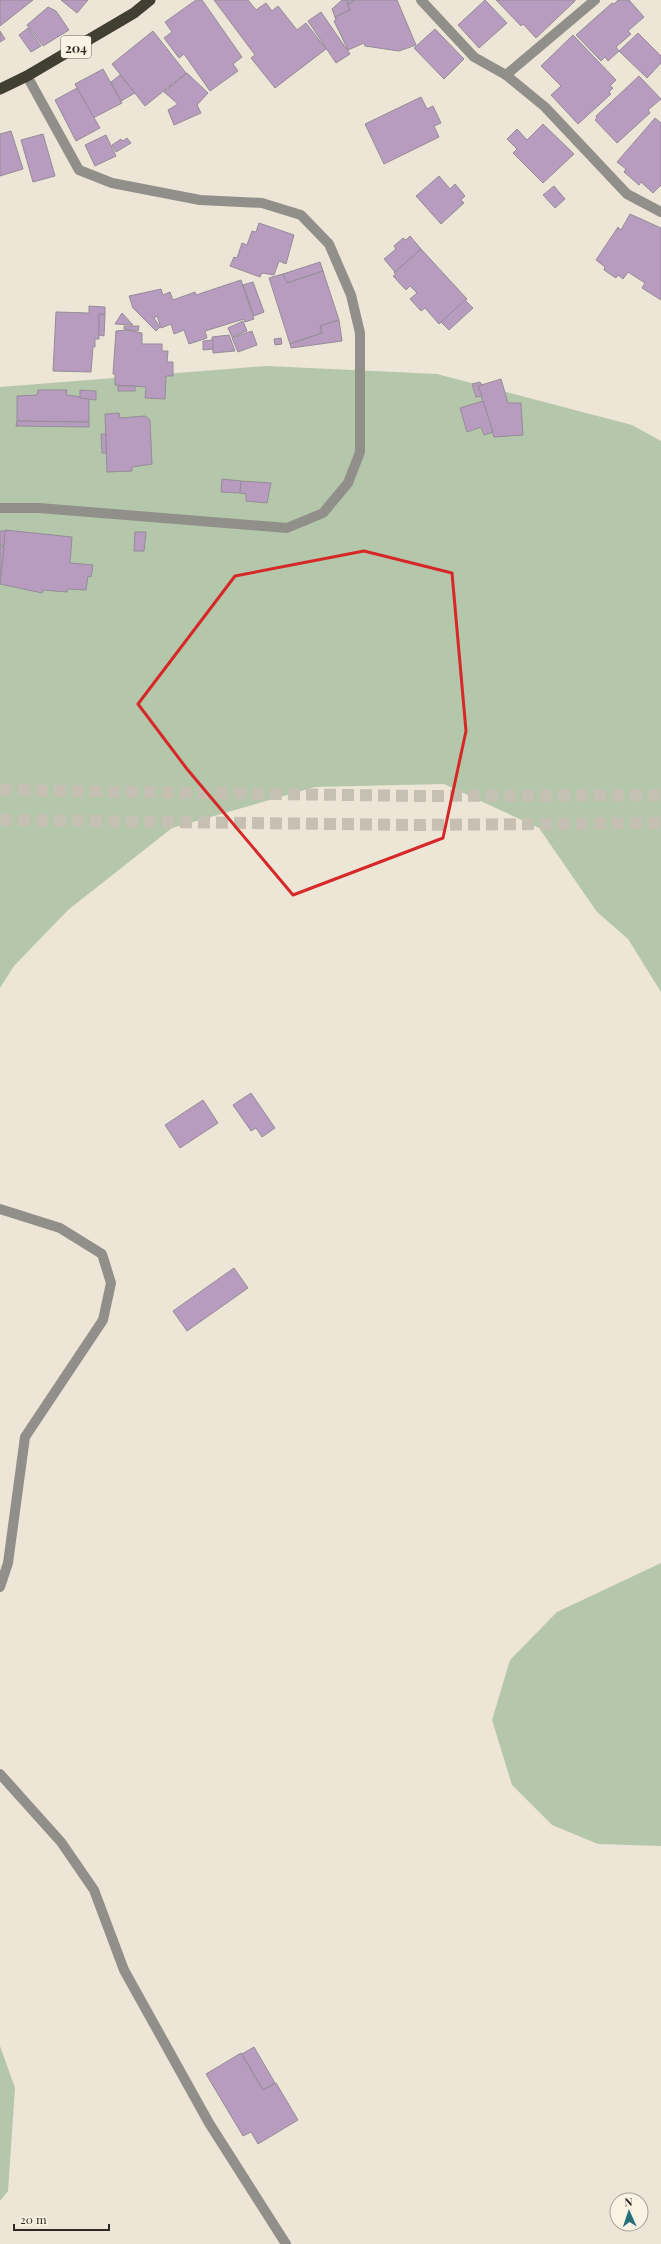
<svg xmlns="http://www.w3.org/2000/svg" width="661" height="2244" font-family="'Playfair Display',serif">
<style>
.green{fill:#b5c7aa}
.building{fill:#b79cbf;stroke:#958c98}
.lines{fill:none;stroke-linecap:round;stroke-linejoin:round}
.motorway-tunnel{stroke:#c6c0b3;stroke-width:12;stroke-dasharray:12 6;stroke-linecap:butt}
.service{stroke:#918f89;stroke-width:10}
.minor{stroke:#918f89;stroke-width:10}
.trunk{stroke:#413e32;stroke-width:11}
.marked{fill:none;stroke:#d62828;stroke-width:3;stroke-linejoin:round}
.labels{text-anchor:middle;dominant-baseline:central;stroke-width:3;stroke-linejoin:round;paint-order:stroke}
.shield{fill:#faf3e4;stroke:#6a665e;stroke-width:1}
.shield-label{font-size:13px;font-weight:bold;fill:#2c2924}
</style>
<rect width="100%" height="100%" fill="#ede6d7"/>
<g class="green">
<path d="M 267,366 L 437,374 L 632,425 L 661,441 L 661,992 L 628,939 L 597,912 L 539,828 L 444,784 L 315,787 L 172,828 L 68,910 L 14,966 L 0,988 L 0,387 Z"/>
<path d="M 661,1563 L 661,1846 L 598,1844 L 552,1825 L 512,1785 L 492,1720 L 510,1660 L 557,1612 Z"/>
<path d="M 0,2046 L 15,2088 L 8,2191 L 0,2201 Z"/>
</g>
<g class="building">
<path d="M 0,0 L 33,0 L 0,26 Z"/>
<path d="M 61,0 L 88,0 L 77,13 Z"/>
<path d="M 196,0 L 202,0 L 242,57 L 233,64 L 238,71 L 210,91 L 184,54 L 179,58 L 164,38 L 172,32 L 165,22 Z"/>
<path d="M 214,0 L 248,0 L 256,10 L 266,3 L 272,11 L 278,6 L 297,30 L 306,23 L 326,49 L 275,88 L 251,58 L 255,55 Z"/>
<path d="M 342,0 L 346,0 L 350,10 L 335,17 L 332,9 Z"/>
<path d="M 347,0 L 355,0 L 349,5 Z"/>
<path d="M 355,0 L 397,0 L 416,45 L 399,51 L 365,46 L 364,43 L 348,50 L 334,21 L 336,20 L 335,17 L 350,10 L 348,5 Z"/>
<path d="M 485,0 L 507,23 L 479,48 L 458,25 Z"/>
<path d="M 496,0 L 575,0 L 575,1 L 536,38 L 523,24 L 521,26 Z"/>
<path d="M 618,0 L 629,0 L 644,17 L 628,31 L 631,34 L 616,47 L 619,51 L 608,61 L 605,57 L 601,61 L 576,35 L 612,3 L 614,4 Z"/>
<path d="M 48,7 L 56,11 L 69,30 L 43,46 L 27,25 Z"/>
<path d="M 321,12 L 350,54 L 336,63 L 308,21 Z"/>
<path d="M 28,28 L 41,46 L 31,52 L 19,35 Z"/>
<path d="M 435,29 L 464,59 L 444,79 L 414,48 Z"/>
<path d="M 0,31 L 5,39 L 0,42 Z"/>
<path d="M 153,31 L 186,73 L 145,106 L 112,64 Z"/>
<path d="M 638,33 L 661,56 L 661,63 L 647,78 L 619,51 Z"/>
<path d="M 573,35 L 616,80 L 610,86 L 613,88 L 609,92 L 611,94 L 578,124 L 551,95 L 561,86 L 541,66 Z"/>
<path d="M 103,69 L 122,103 L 93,118 L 75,84 Z"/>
<path d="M 187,73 L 208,93 L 197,105 L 201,113 L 174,125 L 168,110 L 178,104 L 164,92 Z"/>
<path d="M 120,75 L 135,93 L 121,101 L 111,82 Z"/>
<path d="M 639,76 L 661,99 L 648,110 L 650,113 L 617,143 L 595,120 L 597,118 L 596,116 Z"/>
<path d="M 77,88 L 100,128 L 76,141 L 55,100 Z"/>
<path d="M 421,97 L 427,109 L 433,106 L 441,123 L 434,126 L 439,137 L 384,164 L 365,124 Z"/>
<path d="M 655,118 L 661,123 L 661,185 L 653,193 L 641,182 L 639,185 L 624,172 L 626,169 L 617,162 Z"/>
<path d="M 543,124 L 574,154 L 543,183 L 513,153 L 517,149 L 507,139 L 517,129 L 527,140 Z"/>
<path d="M 11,131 L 23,169 L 0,176 L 0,134 Z"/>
<path d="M 43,134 L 55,176 L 33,182 L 21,140 Z"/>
<path d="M 106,135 L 116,156 L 95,166 L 85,145 Z"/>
<path d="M 127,138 L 131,143 L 116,152 L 112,145 L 121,139 L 123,141 Z"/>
<path d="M 439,176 L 450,189 L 455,184 L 465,196 L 461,200 L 464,203 L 441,224 L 416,196 Z"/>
<path d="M 554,186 L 565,199 L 555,208 L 543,195 Z"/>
<path d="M 630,214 L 661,228 L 661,300 L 642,288 L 645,283 L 628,272 L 623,279 L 618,275 L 616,278 L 604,270 L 605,267 L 596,260 L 618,227 L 621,230 Z"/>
<path d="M 259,223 L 294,235 L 286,264 L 279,261 L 274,275 L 262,273 L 260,277 L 230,266 L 234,257 L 237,258 L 242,243 L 247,245 L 252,231 L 256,232 Z"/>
<path d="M 410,236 L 421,249 L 395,272 L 384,259 L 396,249 L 394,246 L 403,238 L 406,240 Z"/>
<path d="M 421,249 L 467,299 L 439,324 L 425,308 L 421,311 L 410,299 L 417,293 L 410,286 L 406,290 L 393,276 L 396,275 L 394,273 Z"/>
<path d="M 320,262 L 323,271 L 287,283 L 283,274 Z"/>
<path d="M 323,271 L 339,320 L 320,326 L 322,333 L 290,344 L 269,278 L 283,274 L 287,283 Z"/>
<path d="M 241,280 L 254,319 L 245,322 L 244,319 L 205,331 L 207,338 L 189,344 L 184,330 L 174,334 L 171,324 L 161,328 L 157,316 L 154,318 L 160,327 L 156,331 L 133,308 L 129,296 L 161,289 L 163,295 L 170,292 L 173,300 L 195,292 L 196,295 Z"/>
<path d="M 253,282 L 264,312 L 254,316 L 243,285 Z"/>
<path d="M 465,300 L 473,308 L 449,330 L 441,322 Z"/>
<path d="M 89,306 L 105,307 L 105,315 L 99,314 L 99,339 L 95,339 L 95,347 L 93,347 L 91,372 L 53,371 L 56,312 L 89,313 Z"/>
<path d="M 122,313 L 133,325 L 115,324 Z"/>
<path d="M 99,314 L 105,315 L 104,336 L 99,335 Z"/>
<path d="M 339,320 L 342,341 L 291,348 L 290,344 L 322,333 L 320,326 Z"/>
<path d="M 243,321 L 247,331 L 232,337 L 228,328 Z"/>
<path d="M 124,326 L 139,326 L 138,331 L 124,329 Z"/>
<path d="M 126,330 L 142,333 L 142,344 L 162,344 L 162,351 L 168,351 L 167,362 L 173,362 L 173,376 L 166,376 L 165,399 L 145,398 L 146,387 L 115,385 L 115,374 L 113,374 L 116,331 Z"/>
<path d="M 252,331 L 257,345 L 238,352 L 232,338 Z"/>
<path d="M 229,335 L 235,351 L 213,353 L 212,337 Z"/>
<path d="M 281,338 L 282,344 L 275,345 L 274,339 Z"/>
<path d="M 213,340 L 213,349 L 203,350 L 203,341 Z"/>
<path d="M 501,379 L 508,403 L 521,403 L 523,435 L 494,437 L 478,386 Z"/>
<path d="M 480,382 L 482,385 L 478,386 L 482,396 L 476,397 L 472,384 Z"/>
<rect x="118" y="386" width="17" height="5"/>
<path d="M 38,390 L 67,390 L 66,395 L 89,398 L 89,422 L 17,421 L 17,396 L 37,395 Z"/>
<path d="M 80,390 L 96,391 L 96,400 L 80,398 Z"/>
<path d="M 483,401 L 493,432 L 484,435 L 481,427 L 467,432 L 460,408 Z"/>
<path d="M 119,413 L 120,418 L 145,416 L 150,420 L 152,464 L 132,467 L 132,471 L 107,472 L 105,414 Z"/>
<path d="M 17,421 L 89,422 L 89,427 L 16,426 Z"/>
<path d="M 101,434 L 106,434 L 106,453 L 102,453 Z"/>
<path d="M 222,479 L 241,481 L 240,493 L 221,492 Z"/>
<path d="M 241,481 L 271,483 L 267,503 L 246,501 L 246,494 L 240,493 Z"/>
<path d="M 5,530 L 72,537 L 70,563 L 93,565 L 91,577 L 88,576 L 86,590 L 68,589 L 67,592 L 43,590 L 42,593 L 0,584 Z"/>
<path d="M 0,531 L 5,531 L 4,546 L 0,545 Z"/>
<path d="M 135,532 L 146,532 L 144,551 L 134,551 Z"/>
<path d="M 0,547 L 4,547 L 0,583 Z"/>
<path d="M 251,1093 L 275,1128 L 262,1137 L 256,1128 L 251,1131 L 233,1105 Z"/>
<path d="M 203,1100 L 218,1123 L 180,1148 L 165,1125 Z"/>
<path d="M 234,1268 L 248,1288 L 187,1331 L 173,1311 Z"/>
<path d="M 254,2047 L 275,2083 L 263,2090 L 242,2054 Z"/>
<path d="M 241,2053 L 263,2090 L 276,2083 L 298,2120 L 258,2144 L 251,2132 L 243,2136 L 206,2074 Z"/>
</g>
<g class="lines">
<g class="motorway-tunnel">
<path d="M 0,790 L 417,796 L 661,795"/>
<path d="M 0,820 L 416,825 L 661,823"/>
</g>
<path class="service" d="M 506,75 L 595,0"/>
<g class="minor">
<path d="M 421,0 L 474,57 L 506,75 L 545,107 L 627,194 L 661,212"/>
<path d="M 0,508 L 39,508 L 287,528 L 323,513 L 348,483 L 360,452 L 360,333 L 351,295 L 329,244 L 301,215 L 262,203 L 200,200 L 112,183 L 79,170 L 27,76"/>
<path d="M 0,1209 L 60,1228 L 102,1254 L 111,1283 L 103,1320 L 25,1437 L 8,1563 L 0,1587"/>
<path d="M 0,1774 L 61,1842 L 94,1890 L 124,1970 L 209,2123 L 286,2244"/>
</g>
<path class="trunk" d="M 0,89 L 27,76 L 134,13 L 150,0"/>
</g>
<path class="marked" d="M 364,551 L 452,573 L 466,731 L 443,838 L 293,895 L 187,769 L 138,704 L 235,576 Z"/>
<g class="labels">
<rect class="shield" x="61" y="36" width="30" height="22" rx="3"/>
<g class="shield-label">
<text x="76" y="47">204</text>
</g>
</g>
<g transform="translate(629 2212) rotate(357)"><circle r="19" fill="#faf3e4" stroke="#a8a297"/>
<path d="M0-3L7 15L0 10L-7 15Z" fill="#286f7c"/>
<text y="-6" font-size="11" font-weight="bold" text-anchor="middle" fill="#2c2924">N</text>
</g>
<path d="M14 2224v6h95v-6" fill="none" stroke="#2c2924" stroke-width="2"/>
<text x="20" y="2224" font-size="12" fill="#2c2924" stroke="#faf3e4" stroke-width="3" paint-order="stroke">20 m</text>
</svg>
